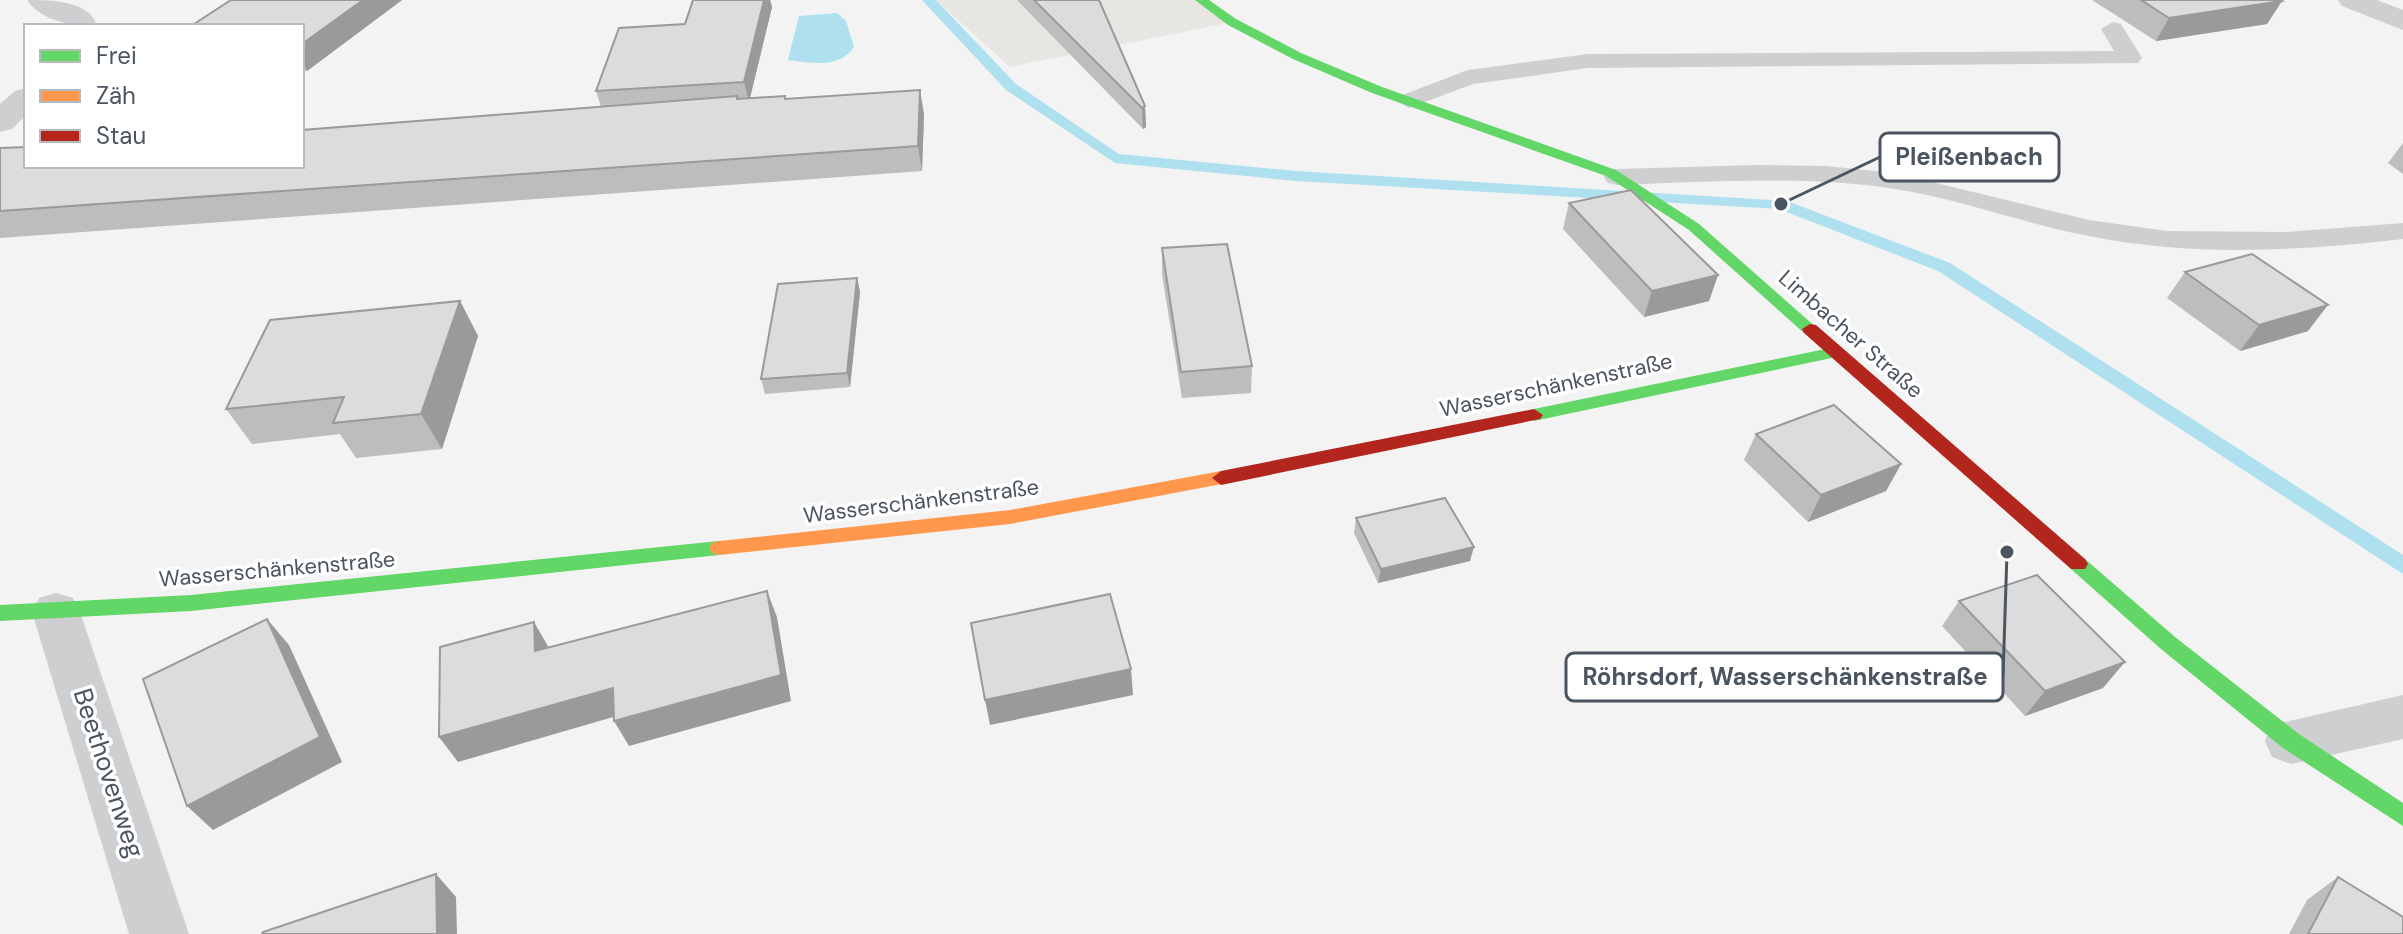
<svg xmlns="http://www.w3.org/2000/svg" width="2403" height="934" font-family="'DM Sans',sans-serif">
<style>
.commercial{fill:#e7e6e2}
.water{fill:#aee0ef}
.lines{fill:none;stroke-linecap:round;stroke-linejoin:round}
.stream{fill:#aee0ef;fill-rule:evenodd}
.lane{fill:#cdcfd1;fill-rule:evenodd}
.street{fill:#cdcfd1;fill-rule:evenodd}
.fast{fill:#63d668;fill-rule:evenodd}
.slow{fill:#ff974d;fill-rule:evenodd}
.jam{fill:#b3261e;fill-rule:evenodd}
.wall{fill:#bdbdbe}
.shaded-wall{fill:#9a9a9b}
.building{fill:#dcdcdd;stroke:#9a9a9b;stroke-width:2}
.labels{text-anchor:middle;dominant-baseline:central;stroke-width:7;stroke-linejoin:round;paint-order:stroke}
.street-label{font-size:22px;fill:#4a5560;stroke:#fff}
.near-street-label{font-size:26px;fill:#4a5560;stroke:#fff}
.leader{fill:none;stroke:#4a5560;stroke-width:3}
.callout-dot{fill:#4a5560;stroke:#fff;stroke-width:3}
.callout{fill:#fff;stroke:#4a5560;stroke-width:3}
.callout-label{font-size:24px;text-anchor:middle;font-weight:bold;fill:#4a5560}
</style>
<rect width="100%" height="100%" fill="#f3f3f3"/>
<path class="commercial" d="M 936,0 L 1201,0 L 1232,22 L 1010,67 Z"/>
<path class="water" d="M 837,13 L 846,21 L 854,47 C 839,69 812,63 788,60 L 799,16 Z"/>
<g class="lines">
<path class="stream" d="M 922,0 L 936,0 L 1016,84 L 1119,154 L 1296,171 L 1787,201 L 1950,263 L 2403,555 L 2403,574 L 1938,271 L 1779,209 L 1296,181 L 1115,163 L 1006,90 Z"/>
<g class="lane">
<path d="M 2113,22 L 2121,24 L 2142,58 L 2138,63 L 1588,68 L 1473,84 L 1409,108 L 1397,101 L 1400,96 L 1468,70 L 1588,54 L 2114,51 L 2101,29 Z"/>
<path d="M 1756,165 L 1826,166 L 1895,173 L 2089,220 L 2167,231 L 2286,232 L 2403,223 L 2403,239 C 2298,251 2193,257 2089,236 C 2024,224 1961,199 1895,189 C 1803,175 1710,182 1617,185 L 1608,183 L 1604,177 L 1608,171 L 1617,169 Z"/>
</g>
<g class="street">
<path d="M 27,0 C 49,0 90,0 97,26 C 73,26 42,22 27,0 Z"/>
<path d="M 2338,0 L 2377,0 L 2403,10 L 2403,30 L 2342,6 Z"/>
<path d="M 26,88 L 26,115 L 12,129 L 0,132 L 0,104 L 15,91 Z"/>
<path d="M 56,593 L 73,598 L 80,612 L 189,934 L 129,934 L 32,612 L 39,598 Z"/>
<path d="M 2403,695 L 2403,739 L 2291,764 L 2272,757 L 2265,741 L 2272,725 Z"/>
</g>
<g class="fast">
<path d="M 1195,0 L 1209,0 L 1236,19 L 1301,53 L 1382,87 L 1616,170 L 1699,224 L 1818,329 L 1810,334 L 1804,333 L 1689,230 L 1606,176 L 1372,93 L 1293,59 L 1228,25 Z"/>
<path d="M 1835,347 L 1841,348 L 1843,352 L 1841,356 L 1534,421 L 1525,415 L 1534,409 Z"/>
<path d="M 719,541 L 726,543 L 729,548 L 726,553 L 719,555 L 191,611 L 0,621 L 0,605 L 191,595 Z"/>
<path d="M 2078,557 L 2085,559 L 2175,637 L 2299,734 L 2403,803 L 2403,826 L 2283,748 L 2161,649 L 2071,569 L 2068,564 L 2071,559 Z"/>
</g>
<path class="slow" d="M 1221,471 L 1230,478 L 1227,483 L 1010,524 L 719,555 L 712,553 L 709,548 L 712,543 L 719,541 L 1010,510 Z"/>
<g class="jam">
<path d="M 1810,324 L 1816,325 L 2085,559 L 2088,564 L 2085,569 L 2071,569 L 1804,333 L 1802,329 Z"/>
<path d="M 1534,409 L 1543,415 L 1540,419 L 1221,485 L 1212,478 L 1221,471 Z"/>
</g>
</g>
<g class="wall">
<path d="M 231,0 L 402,0 L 307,71 L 302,70 L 302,26 Z"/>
<path d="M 693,0 L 770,0 L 772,7 L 750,98 L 785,96 L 786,99 L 920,90 L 924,115 L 922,171 L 0,238 L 0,148 L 26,166 L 601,107 L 596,91 L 685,24 Z"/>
<path d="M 1017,0 L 1099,0 L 1145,106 L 1146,127 L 1143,129 Z"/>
<path d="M 2092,0 L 2280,0 L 2282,1 L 2267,24 L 2156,41 Z"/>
<path d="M 2403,143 L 2403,174 L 2388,163 Z"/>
<path d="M 1569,203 L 1718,275 L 1709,301 L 1644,317 L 1563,229 Z"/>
<path d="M 1162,248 L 1252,366 L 1251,393 L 1182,398 L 1162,274 Z"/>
<path d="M 2185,272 L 2308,331 L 2240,351 L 2167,298 Z"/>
<path d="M 857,278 L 860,292 L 850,387 L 765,394 L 761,379 Z"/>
<path d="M 460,301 L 478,336 L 442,449 L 356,458 L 340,434 L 252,444 L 226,409 Z"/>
<path d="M 1756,434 L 1901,464 L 1886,491 L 1808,522 L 1744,460 Z"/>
<path d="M 1356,518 L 1470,561 L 1378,583 L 1354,533 Z"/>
<path d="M 1959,601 L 2103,688 L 2025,716 L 1942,626 Z"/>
<path d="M 2338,877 L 2403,934 L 2289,934 L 2307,900 Z"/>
</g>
<g class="shaded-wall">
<path d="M 363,0 L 402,0 L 307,71 L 302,61 L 302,44 Z"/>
<path d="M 764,0 L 770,0 L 772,7 L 749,102 L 744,82 Z"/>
<path d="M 2282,1 L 2267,24 L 2156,41 L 2169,18 Z"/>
<path d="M 920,90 L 924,115 L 922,171 L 918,146 Z"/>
<path d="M 1145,106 L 1146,127 L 1143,129 L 1142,108 Z"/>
<path d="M 1718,275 L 1709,301 L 1644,317 L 1652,291 Z"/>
<path d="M 857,278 L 860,292 L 850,387 L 847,373 Z"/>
<path d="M 460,301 L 478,336 L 442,449 L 421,414 Z"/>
<path d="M 2328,305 L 2308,331 L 2240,351 L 2259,325 Z"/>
<path d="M 1901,464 L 1886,491 L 1808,522 L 1821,495 Z"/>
<path d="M 1474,547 L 1470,561 L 1378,583 L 1381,569 Z"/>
<path d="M 767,591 L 777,617 L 791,701 L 629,746 L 614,721 Z"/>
<path d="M 267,619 L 289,645 L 342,762 L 213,830 L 187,806 Z"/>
<path d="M 534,622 L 549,648 L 535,651 Z"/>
<path d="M 2125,662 L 2103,688 L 2025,716 L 2045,691 Z"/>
<path d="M 1131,669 L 1133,695 L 990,725 L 985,700 Z"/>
<path d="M 613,688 L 627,713 L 458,762 L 439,737 Z"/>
<path d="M 436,874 L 456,897 L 457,934 L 437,934 Z"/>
</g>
<g class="building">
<path d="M 231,0 L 363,0 L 302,44 L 302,26 L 191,26 Z"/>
<path d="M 693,0 L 764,0 L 744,82 L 596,91 L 619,28 L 685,24 Z"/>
<path d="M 1034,0 L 1099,0 L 1145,106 L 1142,108 Z"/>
<path d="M 2141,0 L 2280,0 L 2282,1 L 2169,18 Z"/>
<path d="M 920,90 L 918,146 L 0,211 L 0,148 L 26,147 L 26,166 L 302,166 L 302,130 L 737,96 L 737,99 L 785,96 L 785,99 Z"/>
<path d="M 1631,190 L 1718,275 L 1652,291 L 1569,203 Z"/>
<path d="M 1227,244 L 1252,366 L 1181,372 L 1162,248 Z"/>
<path d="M 2252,254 L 2328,305 L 2259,325 L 2185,272 Z"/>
<path d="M 857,278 L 847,373 L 761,379 L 778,284 Z"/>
<path d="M 460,301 L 421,414 L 333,423 L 344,397 L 226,409 L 270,320 Z"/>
<path d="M 1834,405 L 1901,464 L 1821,495 L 1756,434 Z"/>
<path d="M 1445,498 L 1474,547 L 1381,569 L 1356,518 Z"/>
<path d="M 2037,575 L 2125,662 L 2045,691 L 1959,601 Z"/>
<path d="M 767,591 L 781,675 L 614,721 L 613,688 L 439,737 L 440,647 L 534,622 L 535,651 Z"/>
<path d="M 1110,594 L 1131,669 L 985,700 L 971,623 Z"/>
<path d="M 267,619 L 320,737 L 187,806 L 143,679 Z"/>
<path d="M 436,874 L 437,934 L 262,934 L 263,932 Z"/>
<path d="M 2338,877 L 2403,917 L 2403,934 L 2308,934 Z"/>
</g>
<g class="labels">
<g class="street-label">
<text transform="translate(1851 334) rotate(41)">Limbacher Straße</text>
<text transform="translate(1556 385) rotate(-12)">Wasserschänkenstraße</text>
<text transform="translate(921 501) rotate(-7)">Wasserschänkenstraße</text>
<text transform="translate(277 569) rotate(-5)">Wasserschänkenstraße</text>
</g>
<g class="near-street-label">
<text transform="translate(109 773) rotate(72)">Beethovenweg</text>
</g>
</g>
<path class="leader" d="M1781 204L1880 157M2007 552L2003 677"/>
<g class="callout-dot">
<circle cx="1781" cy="204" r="8"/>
<circle cx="2007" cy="552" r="8"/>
</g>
<g class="callout">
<rect x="1880" y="133" width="179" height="48" rx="8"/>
<rect x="1566" y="653" width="437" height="48" rx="8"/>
</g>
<g class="callout-label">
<text x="1969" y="165">Pleißenbach</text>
<text x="1785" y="685">Röhrsdorf, Wasserschänkenstraße</text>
</g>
<rect x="24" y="24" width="280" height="144" fill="#ffffff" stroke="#b7bbbf" stroke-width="2"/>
<rect x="40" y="50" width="40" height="12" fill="#63d668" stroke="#b7bbbf" stroke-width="2"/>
<text x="96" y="64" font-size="24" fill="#4a5560">Frei</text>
<rect x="40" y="90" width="40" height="12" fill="#ff974d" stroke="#b7bbbf" stroke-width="2"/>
<text x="96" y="104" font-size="24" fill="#4a5560">Zäh</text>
<rect x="40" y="130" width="40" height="12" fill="#b3261e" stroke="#b7bbbf" stroke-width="2"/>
<text x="96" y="144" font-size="24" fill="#4a5560">Stau</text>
</svg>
